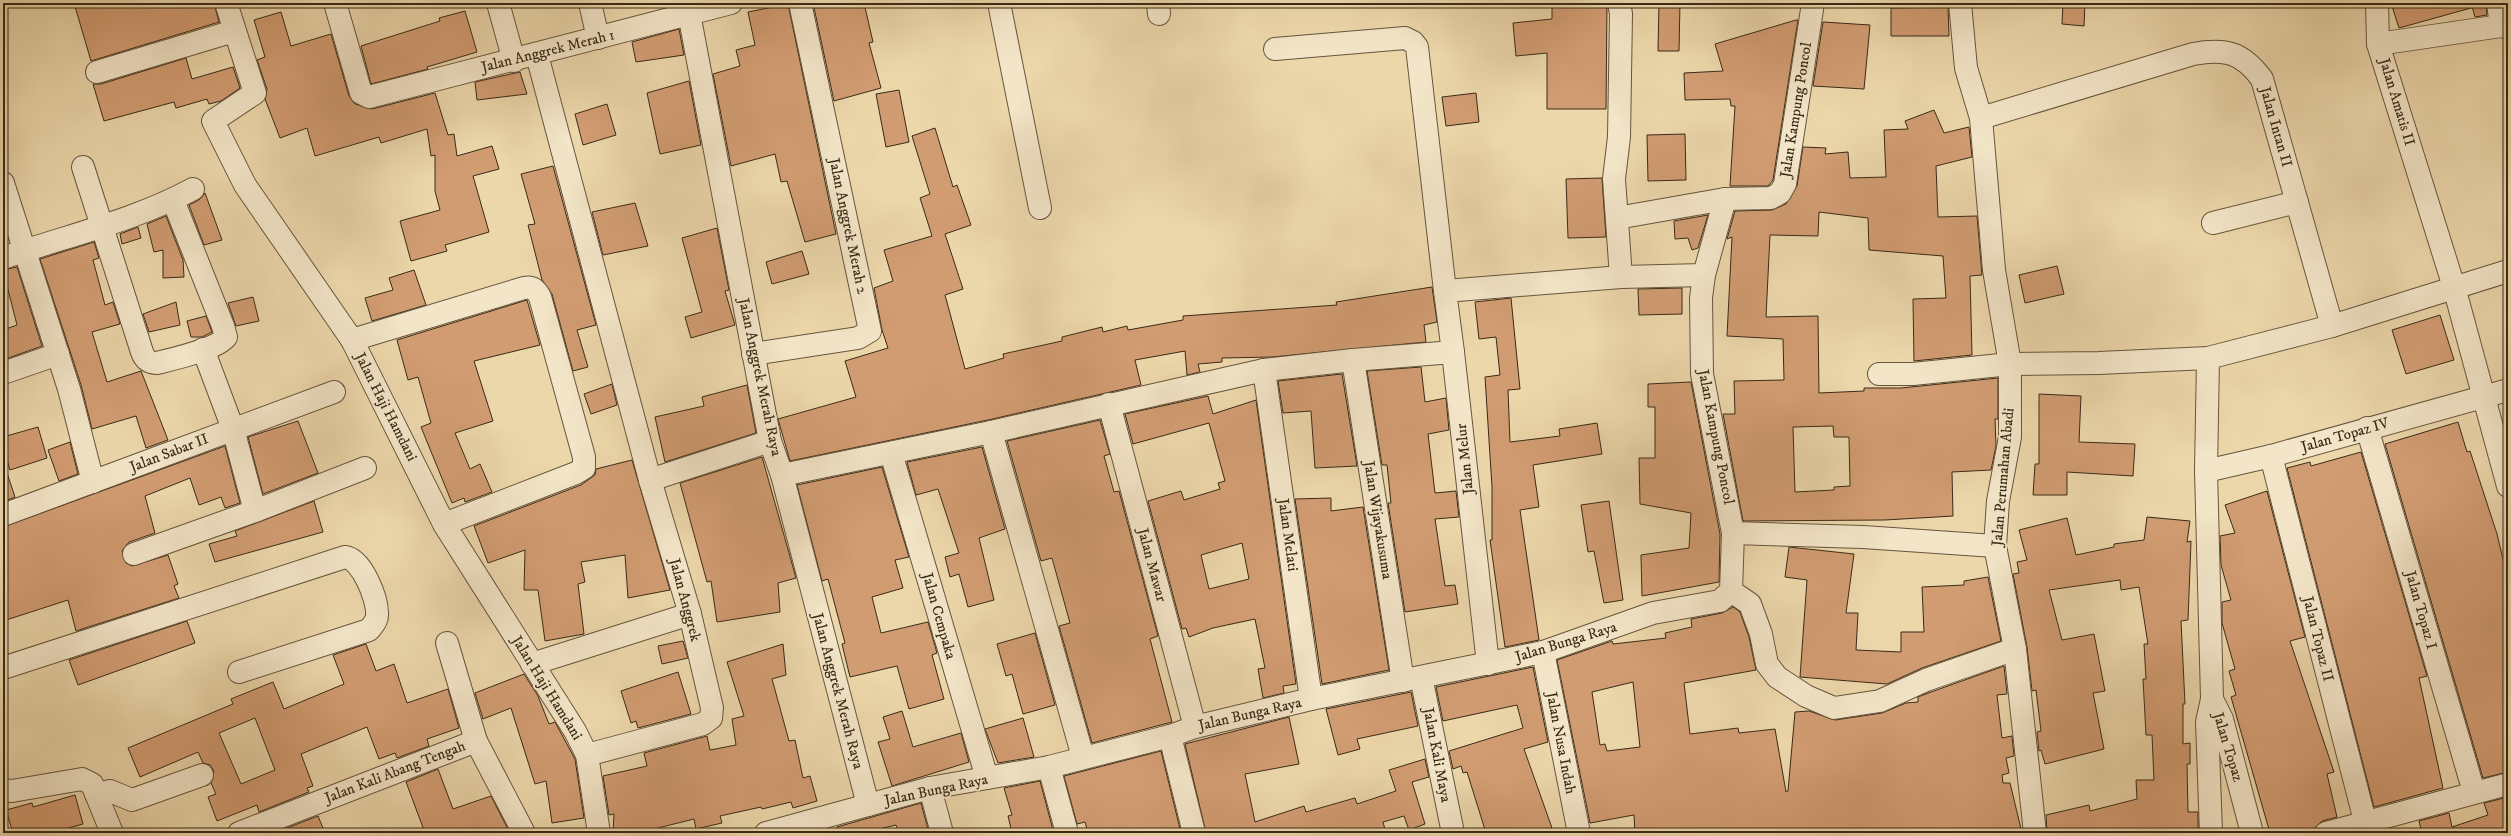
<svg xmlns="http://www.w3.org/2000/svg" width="2511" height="836" font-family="'IM FELL DW Pica',serif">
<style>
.building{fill:#d29c72;stroke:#392a17;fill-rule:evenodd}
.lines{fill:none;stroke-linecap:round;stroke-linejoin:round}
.minor-casing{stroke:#66553c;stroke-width:24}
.minor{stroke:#f3e5c8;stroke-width:22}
.labels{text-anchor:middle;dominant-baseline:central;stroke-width:4;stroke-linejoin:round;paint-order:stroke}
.street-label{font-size:15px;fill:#392a17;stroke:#f3e5c8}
</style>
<rect width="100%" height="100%" fill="#ecd7ab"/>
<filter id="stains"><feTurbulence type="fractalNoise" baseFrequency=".005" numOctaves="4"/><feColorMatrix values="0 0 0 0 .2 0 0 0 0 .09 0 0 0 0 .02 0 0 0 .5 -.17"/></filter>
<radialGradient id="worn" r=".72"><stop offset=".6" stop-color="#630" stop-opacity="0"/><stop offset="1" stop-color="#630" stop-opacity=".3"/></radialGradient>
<g class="building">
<path d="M 74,3 L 214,3 L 219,22 L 91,61 Z"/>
<path d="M 813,3 L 864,3 L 873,42 L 869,43 L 881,88 L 834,101 Z"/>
<path d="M 1552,3 L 1607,3 L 1606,109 L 1547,109 L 1547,53 L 1516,56 L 1513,23 L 1552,19 Z"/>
<path d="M 1659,3 L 1680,3 L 1679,51 L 1658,51 Z"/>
<path d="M 2063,3 L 2085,3 L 2084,26 L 2062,24 Z"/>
<path d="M 2391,3 L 2470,3 L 2471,8 L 2399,28 Z"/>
<path d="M 2471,3 L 2486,3 L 2487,15 L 2475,17 Z"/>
<path d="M 788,4 L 836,234 L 805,242 L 787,181 L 781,182 L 775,154 L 731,166 L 713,74 L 740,66 L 736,50 L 755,45 L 748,12 Z"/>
<path d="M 1948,7 L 1949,36 L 1891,36 L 1891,8 Z"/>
<path d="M 465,11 L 477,52 L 427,67 L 428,69 L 371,84 L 361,46 L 440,21 L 439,18 Z"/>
<path d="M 281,12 L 291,46 L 331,34 L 349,96 L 355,104 L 372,109 L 435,93 L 448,135 L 454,134 L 457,156 L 492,146 L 499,169 L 473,176 L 489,232 L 445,245 L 447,251 L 411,261 L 400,221 L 440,210 L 435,191 L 435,155 L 431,156 L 427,129 L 381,143 L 379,137 L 315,156 L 307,128 L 280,138 L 265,99 L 267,89 L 257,60 L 265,57 L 254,20 Z"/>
<path d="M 1796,20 L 1798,20 L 1773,180 L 1768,186 L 1730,186 L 1735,106 L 1731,106 L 1730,99 L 1685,100 L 1684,73 L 1723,71 L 1715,44 Z"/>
<path d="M 1823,22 L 1870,25 L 1864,89 L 1813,86 Z"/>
<path d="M 679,29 L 684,55 L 636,62 L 632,42 Z"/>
<path d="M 186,58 L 192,79 L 233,67 L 240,88 L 221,101 L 209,104 L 207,99 L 176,108 L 174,102 L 104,121 L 93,84 L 101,84 Z"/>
<path d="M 520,72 L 527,94 L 477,100 L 475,82 Z"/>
<path d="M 689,81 L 701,145 L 660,154 L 647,93 Z"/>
<path d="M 899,90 L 909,142 L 886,147 L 876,94 Z"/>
<path d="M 1476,93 L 1479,122 L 1446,126 L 1442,97 Z"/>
<path d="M 607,104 L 616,135 L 583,145 L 575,114 Z"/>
<path d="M 1934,110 L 1944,133 L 1969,127 L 1972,157 L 1936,166 L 1938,217 L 1977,216 L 1982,275 L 1970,276 L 1972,355 L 1914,361 L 1913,299 L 1946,298 L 1943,256 L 1869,250 L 1868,218 L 1819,212 L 1818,236 L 1770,235 L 1766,317 L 1818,316 L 1819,393 L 1864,391 L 1864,388 L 1901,388 L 1998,378 L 1998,419 L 1995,419 L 1996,446 L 1991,470 L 1952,472 L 1953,516 L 1885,520 L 1743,521 L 1723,414 L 1735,414 L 1734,381 L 1784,380 L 1783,339 L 1727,336 L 1732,237 L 1727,239 L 1735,211 L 1772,210 L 1786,204 L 1797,186 L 1803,147 L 1826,148 L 1825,154 L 1848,152 L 1850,178 L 1886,177 L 1884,130 L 1908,129 L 1905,121 ZM 1833,426 L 1834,437 L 1849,437 L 1850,486 L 1834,487 L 1834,490 L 1795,492 L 1793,427 Z"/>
<path d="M 935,128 L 953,187 L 957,185 L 971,225 L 945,234 L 963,289 L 945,295 L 965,369 L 1004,358 L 1003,354 L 1062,341 L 1062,337 L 1102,327 L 1103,332 L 1127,326 L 1128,330 L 1183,320 L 1183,316 L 1337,305 L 1336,302 L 1432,287 L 1437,322 L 1424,325 L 1426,342 L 1272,357 L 1222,358 L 1222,362 L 1198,364 L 1200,372 L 1187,375 L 1185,351 L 1135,360 L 1141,385 L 988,420 L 790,461 L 778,419 L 856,397 L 845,361 L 888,348 L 882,330 L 874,288 L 893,281 L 884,250 L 932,236 L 920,198 L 930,194 L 912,136 Z"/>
<path d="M 1685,134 L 1686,180 L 1648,181 L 1647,135 Z"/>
<path d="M 553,166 L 596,325 L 577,330 L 588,367 L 573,371 L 552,294 L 542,280 L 528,225 L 535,224 L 521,174 Z"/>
<path d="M 1602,178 L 1606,237 L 1568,238 L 1566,179 Z"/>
<path d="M 205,193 L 222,240 L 204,245 L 189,205 L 199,200 Z"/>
<path d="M 635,203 L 648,246 L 603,255 L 592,212 Z"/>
<path d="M 1708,215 L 1698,248 L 1692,250 L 1688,238 L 1675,239 L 1674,221 Z"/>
<path d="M 166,216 L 183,260 L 184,277 L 163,278 L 163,250 L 154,252 L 147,224 Z"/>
<path d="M 138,227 L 141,238 L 122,244 L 120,234 Z"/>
<path d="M 717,228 L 729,290 L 725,291 L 735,325 L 691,338 L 685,317 L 702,312 L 682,238 Z"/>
<path d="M 94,242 L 99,258 L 93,260 L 105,305 L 113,302 L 120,324 L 92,332 L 107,382 L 141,371 L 168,440 L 146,448 L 136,416 L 92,429 L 81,385 L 40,259 Z"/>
<path d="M 802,251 L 809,274 L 772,284 L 766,262 Z"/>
<path d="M 2057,266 L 2064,294 L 2025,303 L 2019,275 Z"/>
<path d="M 17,267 L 42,346 L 3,360 L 3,330 L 17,325 L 3,270 Z"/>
<path d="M 414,270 L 426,305 L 372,321 L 365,298 L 393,290 L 389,278 Z"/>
<path d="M 1682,288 L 1682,314 L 1639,315 L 1638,289 Z"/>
<path d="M 253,297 L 259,321 L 236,326 L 228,303 Z"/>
<path d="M 1511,298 L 1520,389 L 1508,390 L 1510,442 L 1560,436 L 1559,429 L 1597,423 L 1602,454 L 1533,465 L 1539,507 L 1520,510 L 1539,640 L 1505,647 L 1490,540 L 1492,540 L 1492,487 L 1485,377 L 1500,375 L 1496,337 L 1479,339 L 1475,302 Z"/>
<path d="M 527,300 L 540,345 L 474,361 L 493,421 L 455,433 L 470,469 L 480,464 L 492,492 L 465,502 L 464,498 L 452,503 L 421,427 L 431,423 L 418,377 L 408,380 L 397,340 Z"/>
<path d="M 176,302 L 180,325 L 149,332 L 143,314 Z"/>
<path d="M 2440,315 L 2454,360 L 2406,374 L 2392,330 Z"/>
<path d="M 206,316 L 212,332 L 202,337 L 191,337 L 187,321 Z"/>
<path d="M 1421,367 L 1425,402 L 1446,398 L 1449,430 L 1428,434 L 1435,493 L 1456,491 L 1459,517 L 1435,519 L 1445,586 L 1455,585 L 1458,604 L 1405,612 L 1388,503 L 1391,503 L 1387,465 L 1382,465 L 1367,371 Z"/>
<path d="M 1342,374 L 1357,466 L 1315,468 L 1311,411 L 1283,413 L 1278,381 Z"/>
<path d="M 1691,382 L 1720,534 L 1719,582 L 1642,596 L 1641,555 L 1689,548 L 1691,513 L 1640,504 L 1639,458 L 1655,458 L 1655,407 L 1648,407 L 1648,384 Z"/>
<path d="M 612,384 L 617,405 L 591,414 L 584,394 Z"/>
<path d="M 747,385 L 756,433 L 665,462 L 655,417 L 704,406 L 702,397 Z"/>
<path d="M 2039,394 L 2081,396 L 2079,442 L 2135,444 L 2133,476 L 2067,472 L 2067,495 L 2033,495 L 2035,464 L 2039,464 Z"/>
<path d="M 1208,396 L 1213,414 L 1256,400 L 1296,684 L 1283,686 L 1284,693 L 1263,698 L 1258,669 L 1265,668 L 1255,619 L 1213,628 L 1189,637 L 1186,628 L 1182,629 L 1148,501 L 1181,491 L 1184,500 L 1220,489 L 1218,483 L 1225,481 L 1209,423 L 1133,444 L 1125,414 ZM 1242,543 L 1249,579 L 1209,589 L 1201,555 Z"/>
<path d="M 1100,420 L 1110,454 L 1104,456 L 1114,492 L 1119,491 L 1158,636 L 1150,639 L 1172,722 L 1092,743 L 1059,626 L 1070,623 L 1052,558 L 1041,561 L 1007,441 Z"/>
<path d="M 298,421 L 318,473 L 263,494 L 248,437 Z"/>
<path d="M 2458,422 L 2467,452 L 2470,451 L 2497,534 L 2508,580 L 2508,772 L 2483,778 L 2385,444 Z"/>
<path d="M 38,427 L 47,458 L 10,470 L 3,447 L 3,437 Z"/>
<path d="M 70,442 L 78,474 L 59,481 L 48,450 Z"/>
<path d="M 225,446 L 240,503 L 225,508 L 221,497 L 199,505 L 190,478 L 145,496 L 155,533 L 129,542 L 122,551 L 126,563 L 132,566 L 168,555 L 178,584 L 174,586 L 179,598 L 76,631 L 68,600 L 3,621 L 3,527 Z"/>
<path d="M 982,447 L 1005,529 L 979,538 L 994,600 L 968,607 L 959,574 L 950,577 L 945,557 L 959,553 L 938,489 L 916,495 L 907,462 Z"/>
<path d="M 2361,452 L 2427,676 L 2419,678 L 2443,788 L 2374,807 L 2287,468 L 2310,462 L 2311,466 Z"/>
<path d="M 762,457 L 796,578 L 778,583 L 780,612 L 717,622 L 711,581 L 707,582 L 680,483 Z"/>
<path d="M 632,460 L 670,590 L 628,598 L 625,555 L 581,562 L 585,582 L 578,584 L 584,634 L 545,641 L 538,590 L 524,590 L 525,550 L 488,563 L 474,526 L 581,485 L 595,475 L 596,469 Z"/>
<path d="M 882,467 L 909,557 L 895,560 L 903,588 L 872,597 L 881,633 L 928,622 L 937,653 L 932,655 L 944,699 L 909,709 L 897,666 L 850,677 L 842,644 L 845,643 L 828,579 L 822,581 L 797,485 Z"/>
<path d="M 6,470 L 15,497 L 3,502 L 3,471 Z"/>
<path d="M 2267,491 L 2305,637 L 2290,641 L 2334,772 L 2327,774 L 2337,817 L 2322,821 L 2314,829 L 2292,833 L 2270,833 L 2231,697 L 2236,695 L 2229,671 L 2235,669 L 2222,623 L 2222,602 L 2231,600 L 2221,565 L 2220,536 L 2235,533 L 2225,505 Z"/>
<path d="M 1331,498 L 1331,511 L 1363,507 L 1389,670 L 1322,684 L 1295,499 Z"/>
<path d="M 314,501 L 323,532 L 215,562 L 209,544 L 237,536 L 235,531 Z"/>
<path d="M 1609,501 L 1623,600 L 1604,603 L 1594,551 L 1588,552 L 1581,505 Z"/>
<path d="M 2147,517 L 2190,521 L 2187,542 L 2191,541 L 2188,620 L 2181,621 L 2185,704 L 2183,704 L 2183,744 L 2190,743 L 2190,764 L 2187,764 L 2188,812 L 2198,812 L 2198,831 L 2047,833 L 2046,815 L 2089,805 L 2090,811 L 2137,799 L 2136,780 L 2154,780 L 2152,735 L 2146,735 L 2143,679 L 2146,679 L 2144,644 L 2148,644 L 2139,587 L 2121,590 L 2120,580 L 2049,590 L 2062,640 L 2094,634 L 2105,691 L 2093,693 L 2104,749 L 2045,764 L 2041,750 L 2039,751 L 2037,732 L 2041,731 L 2036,690 L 2032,691 L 2027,647 L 2013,574 L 2019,573 L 2017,562 L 2027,560 L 2019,530 L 2067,518 L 2076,555 L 2114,547 L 2114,544 L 2144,540 Z"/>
<path d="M 1789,547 L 1854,554 L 1846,613 L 1858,613 L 1856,650 L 1901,652 L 1901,632 L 1924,632 L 1922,587 L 1964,585 L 1964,581 L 1988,577 L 2001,641 L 1922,668 L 1887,684 L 1800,677 L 1807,580 L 1785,577 Z"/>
<path d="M 1733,607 L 1740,612 L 1749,637 L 1756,670 L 1684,683 L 1690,734 L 1738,728 L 1739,733 L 1775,729 L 1786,792 L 1788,791 L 1795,712 L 1809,711 L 1835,720 L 1882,713 L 1906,703 L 1918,702 L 1918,697 L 1931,692 L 2004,666 L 2007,694 L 1997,695 L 2002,738 L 2012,736 L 2014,756 L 2006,758 L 2009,773 L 2002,775 L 2003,783 L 2010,783 L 2022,833 L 1635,833 L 1634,815 L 1590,823 L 1557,660 L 1612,641 L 1613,644 L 1666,638 L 1665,633 L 1692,627 L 1691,619 L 1722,613 ZM 1633,682 L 1640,747 L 1607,751 L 1605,744 L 1600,745 L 1592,692 Z"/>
<path d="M 187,621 L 195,643 L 78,685 L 69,660 Z"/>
<path d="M 1035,633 L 1055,705 L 1023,714 L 1012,674 L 1006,676 L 997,644 Z"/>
<path d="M 683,641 L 688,658 L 662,664 L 658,646 Z"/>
<path d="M 366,644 L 376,671 L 394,664 L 407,703 L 448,689 L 459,728 L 427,739 L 429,746 L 397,758 L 395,753 L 379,759 L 367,727 L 301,754 L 313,786 L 307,788 L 309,792 L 259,812 L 257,805 L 217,821 L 208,797 L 216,794 L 211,783 L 214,771 L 210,765 L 203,763 L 198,752 L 140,777 L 128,748 L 233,704 L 231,699 L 273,682 L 284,709 L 344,684 L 333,655 ZM 255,718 L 275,770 L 241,784 L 219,733 Z"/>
<path d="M 783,644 L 786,675 L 772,679 L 789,741 L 795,740 L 803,778 L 810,776 L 817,801 L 793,808 L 791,802 L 762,809 L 761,807 L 720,816 L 722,823 L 696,829 L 694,819 L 638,833 L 613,833 L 614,814 L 609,815 L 603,776 L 647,766 L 644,753 L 707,736 L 710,750 L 736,745 L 732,719 L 744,716 L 727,662 Z"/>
<path d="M 1533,667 L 1548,742 L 1524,749 L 1552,828 L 1535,833 L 1486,833 L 1467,772 L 1463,773 L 1461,766 L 1453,769 L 1449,751 L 1523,728 L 1517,705 L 1443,721 L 1436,687 Z"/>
<path d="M 678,672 L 691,714 L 638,728 L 636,721 L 631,723 L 621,691 Z"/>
<path d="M 524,674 L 538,696 L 549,724 L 555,722 L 575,759 L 584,818 L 552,823 L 546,781 L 535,784 L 511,708 L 483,719 L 475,693 Z"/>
<path d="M 1411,692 L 1418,726 L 1357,739 L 1360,749 L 1338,755 L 1326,709 Z"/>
<path d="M 902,711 L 913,747 L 961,733 L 969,762 L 892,786 L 878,742 L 890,739 L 883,717 Z"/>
<path d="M 1289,717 L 1299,764 L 1245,774 L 1255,822 L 1304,806 L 1306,812 L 1355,798 L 1357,804 L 1396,791 L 1389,770 L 1425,759 L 1429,777 L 1412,782 L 1425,824 L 1409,830 L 1404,816 L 1383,822 L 1386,833 L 1206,833 L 1185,744 Z"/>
<path d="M 1023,718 L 1034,757 L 998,763 L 985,729 Z"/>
<path d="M 1161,751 L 1181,833 L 1088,833 L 1085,822 L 1077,824 L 1064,776 Z"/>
<path d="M 438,769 L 453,809 L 491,796 L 510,833 L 425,833 L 406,782 Z"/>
<path d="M 1040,781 L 1053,830 L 1041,833 L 1012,833 L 1008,816 L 1012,815 L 1004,788 Z"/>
<path d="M 75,795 L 83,824 L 51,833 L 13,833 L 6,810 L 32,803 L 33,807 Z"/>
<path d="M 2508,797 L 2508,833 L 2422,833 L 2419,821 L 2449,813 L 2452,827 L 2488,815 L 2484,803 Z"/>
<path d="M 921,803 L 929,833 L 899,833 L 896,825 L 862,833 L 838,833 L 837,827 Z"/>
<path d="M 318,816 L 325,833 L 274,833 Z"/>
</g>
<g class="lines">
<g class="minor-casing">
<g id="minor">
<path d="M 226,3 L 255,93 L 213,121 L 245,185 L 352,340 L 444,524 L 575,731 L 587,755 L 599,833"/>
<path d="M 335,3 L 361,93 L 369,97 L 731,3"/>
<path d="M 498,3 L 514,61"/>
<path d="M 590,3 L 598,38"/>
<path d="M 687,3 L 770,441 L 782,475 L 868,805"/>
<path d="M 999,3 L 1040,208"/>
<path d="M 1158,3 L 1159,14"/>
<path d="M 1619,3 L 1621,14 L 1619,137 L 1614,179 L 1621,277 L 1704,275"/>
<path d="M 1960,3 L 1966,68 L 1981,118 L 1994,270 L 2010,364 L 2010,437 L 1998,501 L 1995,546 L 2015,649 L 2035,833"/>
<path d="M 2377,3 L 2378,44"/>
<path d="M 2498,3 L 2501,26"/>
<path d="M 2508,28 L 2501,26 L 2378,44 L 2454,287 L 2508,486"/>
<path d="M 1275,49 L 1405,38 L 1413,42 L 1417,47 L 1445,291"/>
<path d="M 537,55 L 650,480 L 690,614 L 712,708 L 711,718 L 703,724 L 587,755"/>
<path d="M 97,72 L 234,31"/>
<path d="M 1981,118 L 2193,54 C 2225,48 2242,52 2262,79 L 2332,326"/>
<path d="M 83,167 L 142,352 C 145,360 149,363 157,363 C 173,359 217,349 226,337 L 223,326 L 173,200"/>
<path d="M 3,183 L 69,389 L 93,482"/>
<path d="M 1725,199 L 1704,275 L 1701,298 L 1702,374 L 1733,533 L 1731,591"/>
<path d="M 1617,218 L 1725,199 L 1771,198 L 1780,193 L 1785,184 L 1813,3"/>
<path d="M 2213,223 L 2297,202"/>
<path d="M 3,258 C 66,236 134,221 193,189"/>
<path d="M 352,340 L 524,288 C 533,286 536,290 540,297 L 584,457 L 584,468 L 576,473 L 444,524"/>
<path d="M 203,349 L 233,429 L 255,511"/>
<path d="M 1453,352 L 1445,291 L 1621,277"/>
<path d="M 753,354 L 858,338 L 870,331 L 800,3"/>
<path d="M 2208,358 L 2206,471 L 2212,699 L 2207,722 L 2211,833"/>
<path d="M 1353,360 L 1403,681"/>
<path d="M 1264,370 L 1311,699"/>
<path d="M 3,373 L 58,354"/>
<path d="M 1879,374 L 1913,374 L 2010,364 L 2099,363 L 2208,358 L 2332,326 L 2508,271"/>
<path d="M 1109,404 L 1195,727"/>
<path d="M 2367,428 L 2474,792"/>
<path d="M 991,432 L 1083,757"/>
<path d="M 891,453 L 987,778"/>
<path d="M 2271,456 L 2365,821"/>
<path d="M 2206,471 L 2271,456 L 2508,390"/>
<path d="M 782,475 L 991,432 L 1264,370 L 1353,360 L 1453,352 L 1488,664"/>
<path d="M 650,480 L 770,441"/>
<path d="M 3,515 L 334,392"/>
<path d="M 1733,533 L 1863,537 L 1995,546"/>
<path d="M 134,554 L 255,511 L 365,468"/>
<path d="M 1731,591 L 1750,604 L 1761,634 L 1767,664 L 1777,677 L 1806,696 L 1834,708 L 1880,701 L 1926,680 L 2015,649"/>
<path d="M 447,643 L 476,741"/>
<path d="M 1543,652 L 1579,833"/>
<path d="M 532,664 L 690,614"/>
<path d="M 3,668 L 345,557 C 362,559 377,598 377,613 C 378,620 373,625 369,630 L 239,672"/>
<path d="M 1421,677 L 1453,833"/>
<path d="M 2212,699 L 2222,719 L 2252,833"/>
<path d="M 1170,736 L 1194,833"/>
<path d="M 1049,767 L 1067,833"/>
<path d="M 930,788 L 942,833"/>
<path d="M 3,790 L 12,791 L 82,779 L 92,784 L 112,833"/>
<path d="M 96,794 L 110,791 L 132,800 L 202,775"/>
<path d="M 239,833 L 476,741 L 524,833"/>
<path d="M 766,833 L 930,788 L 1049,767 L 1170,736 L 1195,727 L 1311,699 L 1543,652 L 1653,613 L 1720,601 L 1731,591"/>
<path d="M 2326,833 L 2508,784"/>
</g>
</g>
<use href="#minor" class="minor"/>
</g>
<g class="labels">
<g class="street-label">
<text transform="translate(548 51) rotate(-14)">Jalan Anggrek Merah 1</text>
<text transform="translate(2397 102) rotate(73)">Jalan Amatis II</text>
<text transform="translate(1796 110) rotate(-81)">Jalan Kampung Poncol</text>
<text transform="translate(2276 127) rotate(74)">Jalan Intan II</text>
<text transform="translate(848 226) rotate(78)">Jalan Anggrek Merah 2</text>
<text transform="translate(760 377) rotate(78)">Jalan Anggrek Merah Raya</text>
<text transform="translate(386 407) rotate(63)">Jalan Haji Hamdani</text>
<text transform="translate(2345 435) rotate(-16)">Jalan Topaz IV</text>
<text transform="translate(1716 437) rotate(79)">Jalan Kampung Poncol</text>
<text transform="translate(169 453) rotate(-21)">Jalan Sabar II</text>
<text transform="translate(1465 459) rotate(-96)">Jalan Melur</text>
<text transform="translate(2003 477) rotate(-85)">Jalan Perumahan Abadi</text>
<text transform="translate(1378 520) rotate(81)">Jalan Wijayakusuma</text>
<text transform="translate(1288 535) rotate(82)">Jalan Melati</text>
<text transform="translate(1152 565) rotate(75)">Jalan Mawar</text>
<text transform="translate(685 600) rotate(75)">Jalan Anggrek</text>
<text transform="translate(2421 610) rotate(74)">Jalan Topaz I</text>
<text transform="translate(939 616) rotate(74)">Jalan Cempaka</text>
<text transform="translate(2318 639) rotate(76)">Jalan Topaz II</text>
<text transform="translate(1566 642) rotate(-17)">Jalan Bunga Raya</text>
<text transform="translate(547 688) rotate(58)">Jalan Haji Hamdani</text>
<text transform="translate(838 691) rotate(75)">Jalan Anggrek Merah Raya</text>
<text transform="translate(1250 714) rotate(-13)">Jalan Bunga Raya</text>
<text transform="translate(1561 743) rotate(79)">Jalan Nusa Indah</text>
<text transform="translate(2228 747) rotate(73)">Jalan Topaz</text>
<text transform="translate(1437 755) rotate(79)">Jalan Kali Maya</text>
<text transform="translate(395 772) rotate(-21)">Jalan Kali Abang Tengah</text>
<text transform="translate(936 790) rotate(-12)">Jalan Bunga Raya</text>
</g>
</g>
<rect width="2511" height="836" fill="none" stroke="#ecd7ab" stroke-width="16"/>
<rect x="4" y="4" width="2503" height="828" fill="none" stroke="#392a17" stroke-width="2"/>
<rect x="8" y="8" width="2495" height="820" fill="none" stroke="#392a17"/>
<rect width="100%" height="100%" filter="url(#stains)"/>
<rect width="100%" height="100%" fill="url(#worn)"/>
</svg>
